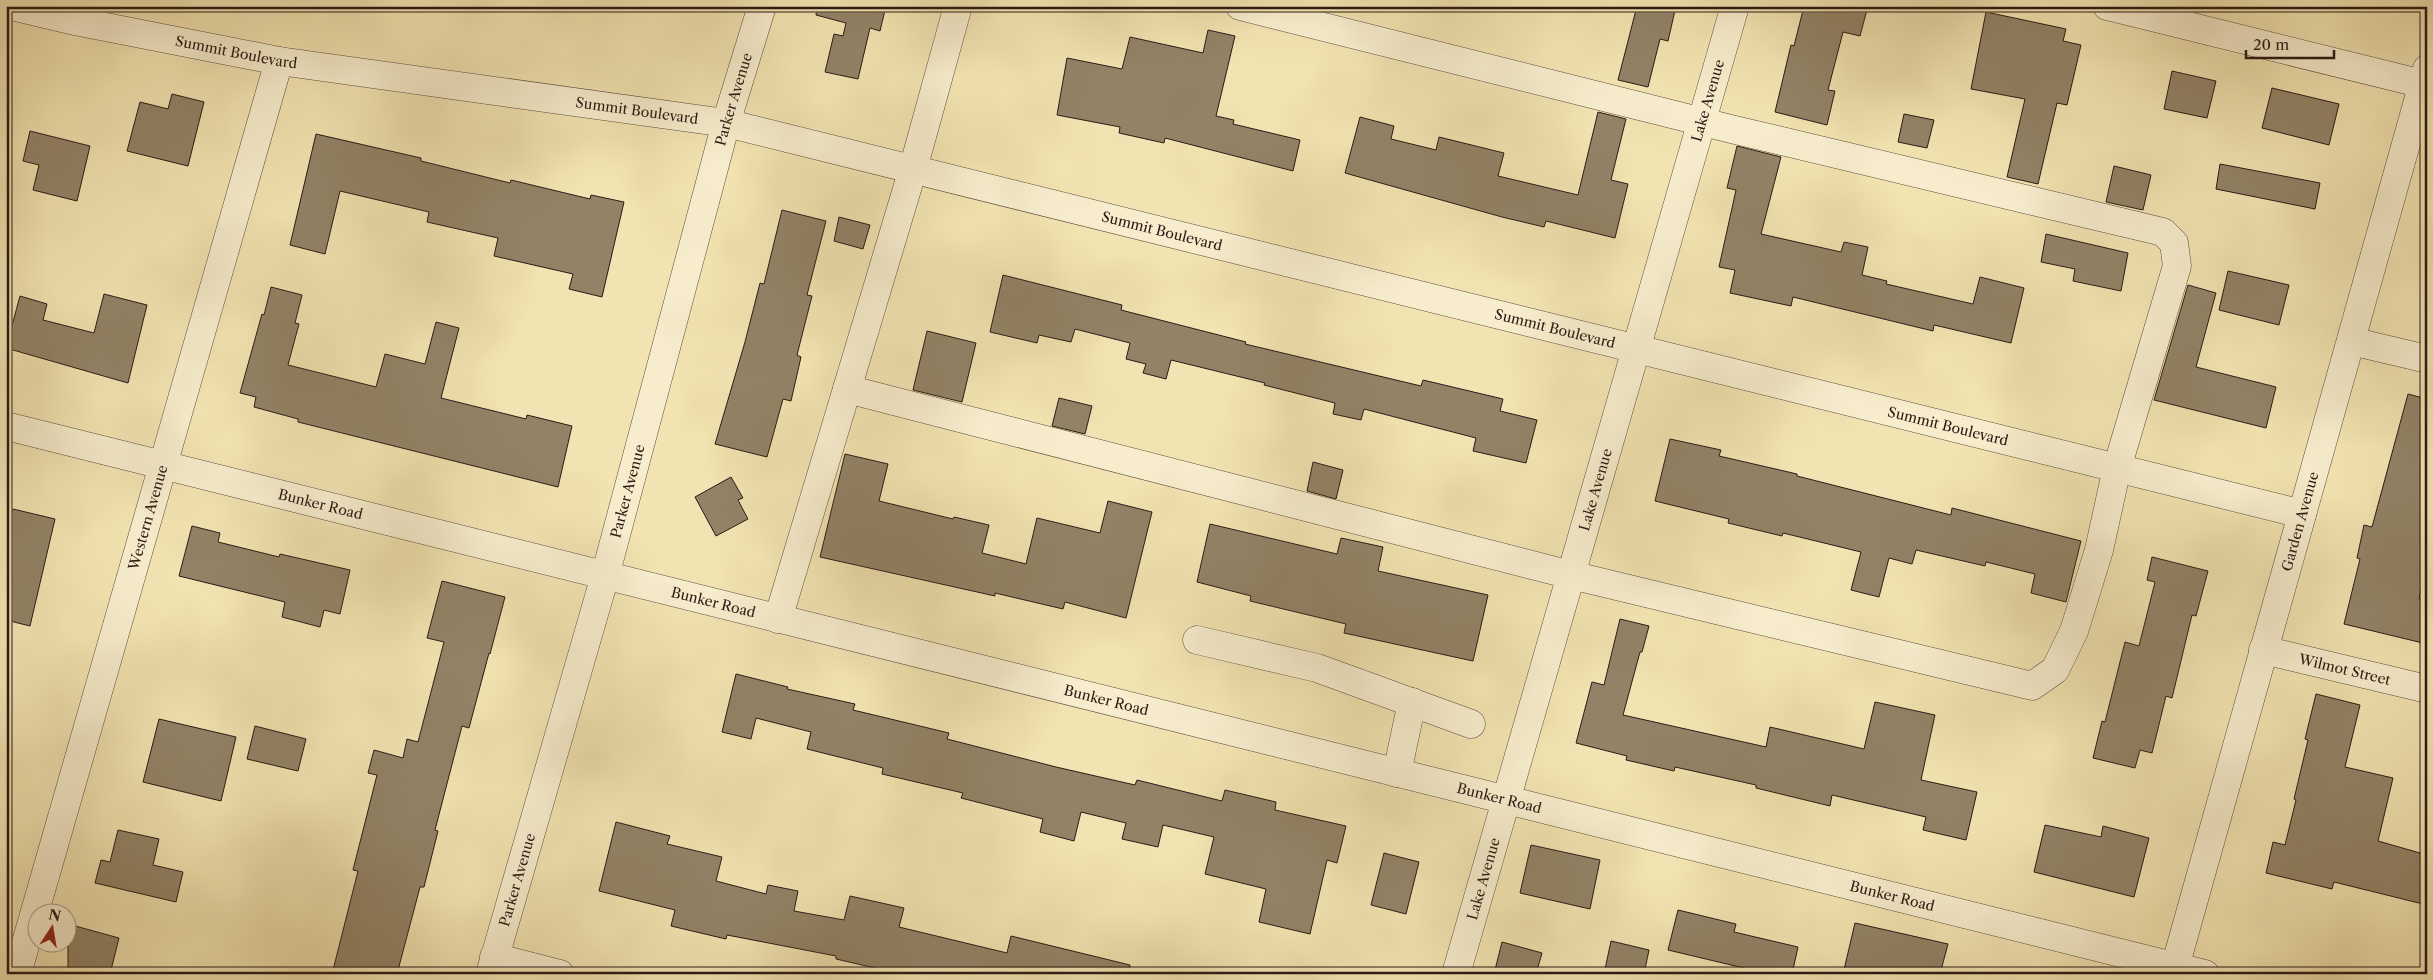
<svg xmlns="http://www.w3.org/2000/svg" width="2433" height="980" font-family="'Libre Caslon Text',serif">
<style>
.building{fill:#928367;stroke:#2b1a15}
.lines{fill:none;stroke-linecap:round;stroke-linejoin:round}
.minor-casing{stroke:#5d4c3c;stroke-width:29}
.minor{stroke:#f7edcd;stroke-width:28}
.labels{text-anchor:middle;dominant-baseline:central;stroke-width:4;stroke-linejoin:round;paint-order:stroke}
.street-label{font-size:14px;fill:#2b1a15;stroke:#f7edcd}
</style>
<rect width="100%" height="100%" fill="#f2e4b2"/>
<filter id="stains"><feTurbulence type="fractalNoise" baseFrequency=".004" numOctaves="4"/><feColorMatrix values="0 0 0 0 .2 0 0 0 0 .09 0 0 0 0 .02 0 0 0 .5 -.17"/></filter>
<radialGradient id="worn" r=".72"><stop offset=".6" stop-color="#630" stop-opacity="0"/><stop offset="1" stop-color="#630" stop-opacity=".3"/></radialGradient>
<g class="building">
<path d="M 817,6 L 886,6 L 880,31 L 870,28 L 858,79 L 825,72 L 834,34 L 843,36 L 846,23 L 816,15 Z"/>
<path d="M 1637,6 L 1676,6 L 1668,41 L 1660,39 L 1648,87 L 1618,80 Z"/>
<path d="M 1804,6 L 1868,6 L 1860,36 L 1843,32 L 1828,90 L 1835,91 L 1827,125 L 1775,112 L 1791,45 L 1794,46 Z"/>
<path d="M 1986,12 L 2066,29 L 2063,41 L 2081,45 L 2067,105 L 2057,103 L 2038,184 L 2007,177 L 2025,99 L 1971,89 Z"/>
<path d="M 1208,30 L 1235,36 L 1216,116 L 1234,120 L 1233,124 L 1300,140 L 1293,171 L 1165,138 L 1164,143 L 1119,133 L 1120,127 L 1057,115 L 1067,58 L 1122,69 L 1130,37 L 1203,53 Z"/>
<path d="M 2172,71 L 2216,81 L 2207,118 L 2164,109 Z"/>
<path d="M 2272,88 L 2339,104 L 2329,145 L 2262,128 Z"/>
<path d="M 172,94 L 204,102 L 188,166 L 127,151 L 140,102 L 168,109 Z"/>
<path d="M 1598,112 L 1626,119 L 1611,180 L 1628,184 L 1615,238 L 1546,221 L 1544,227 L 1502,217 L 1345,173 L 1360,117 L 1394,126 L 1391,139 L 1436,150 L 1439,137 L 1504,153 L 1498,176 L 1578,195 Z"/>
<path d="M 1904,114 L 1934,120 L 1927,148 L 1898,142 Z"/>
<path d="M 30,131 L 90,146 L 77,201 L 33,190 L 39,165 L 23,161 Z"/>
<path d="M 316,134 L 421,158 L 421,161 L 510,183 L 511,180 L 590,199 L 591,195 L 624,202 L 602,297 L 569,289 L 573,274 L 494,256 L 498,238 L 427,222 L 429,212 L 340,191 L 325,254 L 290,245 Z"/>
<path d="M 1737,146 L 1781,157 L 1761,234 L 1841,252 L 1844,242 L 1868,247 L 1862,275 L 1887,281 L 1886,284 L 1973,304 L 1980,277 L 2024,288 L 2011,343 L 1934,325 L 1933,331 L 1793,297 L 1791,306 L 1730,293 L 1735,270 L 1719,267 L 1736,190 L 1727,188 Z"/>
<path d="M 2220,164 L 2320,183 L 2315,209 L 2216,189 Z"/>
<path d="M 2114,166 L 2151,175 L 2143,210 L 2106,202 Z"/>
<path d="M 782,210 L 826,221 L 807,295 L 812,296 L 797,355 L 801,357 L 791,401 L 783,399 L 767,457 L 715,444 L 745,342 L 760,283 L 764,284 Z"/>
<path d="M 839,217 L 870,225 L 863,249 L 834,241 Z"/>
<path d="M 2046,234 L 2128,253 L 2121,291 L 2073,281 L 2075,269 L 2041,262 Z"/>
<path d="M 2228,271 L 2289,285 L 2279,325 L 2219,310 Z"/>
<path d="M 1003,275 L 1122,305 L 1121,310 L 1246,342 L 1245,344 L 1421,386 L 1423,380 L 1503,399 L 1500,411 L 1537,420 L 1526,463 L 1473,451 L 1476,438 L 1364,409 L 1361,420 L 1333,414 L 1335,403 L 1264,385 L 1265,383 L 1171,360 L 1166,379 L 1143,373 L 1146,364 L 1126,359 L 1130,343 L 1075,329 L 1071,342 L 1039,335 L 1037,343 L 990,332 Z"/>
<path d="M 2188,285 L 2216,293 L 2196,367 L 2276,387 L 2266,428 L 2154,400 Z"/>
<path d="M 271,287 L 302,295 L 295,323 L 299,324 L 288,365 L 376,387 L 385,354 L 425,364 L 436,322 L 459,328 L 441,398 L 526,419 L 527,415 L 572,426 L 558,487 L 298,422 L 298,419 L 254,407 L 256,397 L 240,393 L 262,314 L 264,315 Z"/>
<path d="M 104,294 L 147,305 L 128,383 L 6,348 L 20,296 L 47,304 L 43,320 L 94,333 Z"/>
<path d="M 927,331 L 976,343 L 962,402 L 913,390 Z"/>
<path d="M 2408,394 L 2427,399 L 2427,564 L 2419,599 L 2427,601 L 2427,644 L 2344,624 L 2360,559 L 2357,558 L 2364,525 L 2372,527 Z"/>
<path d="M 1059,398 L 1092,406 L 1085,434 L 1052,426 Z"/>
<path d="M 1670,439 L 1721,450 L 1719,456 L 1797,474 L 1797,476 L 1951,515 L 1952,508 L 2081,541 L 2066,602 L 2031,593 L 2035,574 L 1986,562 L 1985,566 L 1916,550 L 1912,564 L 1889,558 L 1879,597 L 1851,590 L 1861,552 L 1783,533 L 1782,536 L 1728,523 L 1729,519 L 1655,501 Z"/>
<path d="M 845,454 L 888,464 L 879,501 L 953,519 L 954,517 L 989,525 L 982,553 L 1026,564 L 1037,518 L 1100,533 L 1108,501 L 1152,512 L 1126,618 L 1065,602 L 1063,609 L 995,593 L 995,596 L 820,557 Z"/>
<path d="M 1313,462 L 1343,470 L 1336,499 L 1307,491 Z"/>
<path d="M 731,477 L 743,498 L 738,500 L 748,519 L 716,536 L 695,497 Z"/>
<path d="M 13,509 L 55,519 L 30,626 L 6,620 L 6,537 Z"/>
<path d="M 1210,524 L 1337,554 L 1341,538 L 1383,547 L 1378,571 L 1488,595 L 1473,661 L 1344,633 L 1346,624 L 1250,601 L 1251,596 L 1197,582 Z"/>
<path d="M 192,526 L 220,533 L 218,542 L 279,557 L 280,554 L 350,570 L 340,614 L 324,610 L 320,627 L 282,617 L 285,602 L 179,576 Z"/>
<path d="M 2152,557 L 2208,571 L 2196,616 L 2192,615 L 2172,698 L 2166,696 L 2152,753 L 2140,750 L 2135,768 L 2093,758 L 2102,721 L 2105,722 L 2125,642 L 2139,646 L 2155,582 L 2147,580 Z"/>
<path d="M 442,581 L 505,597 L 490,654 L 489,653 L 469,728 L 462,726 L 435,830 L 438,831 L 424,887 L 420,887 L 397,974 L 332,974 L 358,871 L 353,870 L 377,775 L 368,773 L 374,750 L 403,758 L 407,739 L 418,742 L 444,642 L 427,638 Z"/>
<path d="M 1620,619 L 1649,626 L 1642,652 L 1640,652 L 1623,715 L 1766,747 L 1770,727 L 1864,749 L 1875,702 L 1935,715 L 1921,780 L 1977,792 L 1966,840 L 1923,830 L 1926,817 L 1832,795 L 1830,806 L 1756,788 L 1756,785 L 1675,767 L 1674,771 L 1626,760 L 1627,756 L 1576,743 L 1592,682 L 1604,685 Z"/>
<path d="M 736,674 L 788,687 L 787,689 L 855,704 L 853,710 L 949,733 L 947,739 L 1056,767 L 1135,785 L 1137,780 L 1222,801 L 1225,790 L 1276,802 L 1275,810 L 1346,826 L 1337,863 L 1327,860 L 1310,934 L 1259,922 L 1266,889 L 1205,874 L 1214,837 L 1163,825 L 1158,847 L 1122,839 L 1126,823 L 1081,812 L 1074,841 L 1040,832 L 1043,819 L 961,798 L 963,793 L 882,774 L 883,768 L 807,749 L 811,732 L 756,718 L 751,739 L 722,732 Z"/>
<path d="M 2316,694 L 2360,705 L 2345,767 L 2393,778 L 2378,841 L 2427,855 L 2427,905 L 2334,882 L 2332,889 L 2266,873 L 2273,842 L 2285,845 L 2296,800 L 2294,799 L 2308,740 L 2305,739 Z"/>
<path d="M 159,719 L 236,737 L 221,801 L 143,782 Z"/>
<path d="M 255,726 L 306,739 L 298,771 L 247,759 Z"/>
<path d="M 616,822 L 670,836 L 667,844 L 722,857 L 716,881 L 766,894 L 768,885 L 798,891 L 794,911 L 844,920 L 850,896 L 904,908 L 899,927 L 1007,953 L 1011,936 L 1130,965 L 1129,974 L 901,974 L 836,959 L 836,956 L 727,935 L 726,939 L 671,926 L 675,910 L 599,891 Z"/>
<path d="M 2045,825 L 2101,837 L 2103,826 L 2149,838 L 2134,897 L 2034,872 Z"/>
<path d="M 118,830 L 159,839 L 153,865 L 183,872 L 176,902 L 95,883 L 101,860 L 110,862 Z"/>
<path d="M 1531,845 L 1600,860 L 1590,909 L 1520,893 Z"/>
<path d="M 1384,853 L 1419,862 L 1406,914 L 1371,905 Z"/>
<path d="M 1678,910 L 1736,924 L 1734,932 L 1798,947 L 1792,974 L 1747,974 L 1748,969 L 1668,950 Z"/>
<path d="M 1855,923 L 1948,944 L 1940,974 L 1843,974 Z"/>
<path d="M 68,924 L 119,938 L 110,974 L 68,974 Z"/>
<path d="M 1611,941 L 1649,950 L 1644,974 L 1604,974 Z"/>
<path d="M 1502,942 L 1542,953 L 1536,974 L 1494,974 Z"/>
</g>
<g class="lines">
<g class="minor-casing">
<g id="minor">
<path id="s1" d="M 11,6 L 70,20 L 279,61 L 726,123 L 2302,514"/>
<path d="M 2107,6 L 2427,85"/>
<path d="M 2351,341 L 2427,359"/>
<path d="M 847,389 L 1571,575 L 2032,686 L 2055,670 L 2074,631 L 2099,550 L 2117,468 L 2177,266 L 2174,243 L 2163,232 L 1731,129 L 1240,6"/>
<path id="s2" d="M 6,426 L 2205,974"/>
<path d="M 778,619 L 913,169 L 958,6"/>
<path d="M 1197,640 L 1317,668 L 1471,724"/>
<path id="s3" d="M 2263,650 L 2427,689"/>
<path d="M 1397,773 L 1412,702"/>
<path d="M 494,957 L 560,974"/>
<path id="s4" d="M 17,974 L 279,61"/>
<path id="s5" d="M 490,974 L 605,576 L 726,123 L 762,6"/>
<path id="s6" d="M 1456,974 L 1735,6"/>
<path id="s7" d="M 2173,974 L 2427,69"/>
</g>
</g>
<use href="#minor" class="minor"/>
</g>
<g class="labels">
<g class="street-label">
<text stroke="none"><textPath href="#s1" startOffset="230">Summit Boulevard</textPath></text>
<text stroke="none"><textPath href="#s5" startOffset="908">Parker Avenue</textPath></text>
<text stroke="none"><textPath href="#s6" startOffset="909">Lake Avenue</textPath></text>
<text stroke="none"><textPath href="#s1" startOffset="635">Summit Boulevard</textPath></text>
<text stroke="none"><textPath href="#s1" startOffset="1174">Summit Boulevard</textPath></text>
<text stroke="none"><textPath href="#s1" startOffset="1579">Summit Boulevard</textPath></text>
<text stroke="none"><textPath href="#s1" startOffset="1984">Summit Boulevard</textPath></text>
<text stroke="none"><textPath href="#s6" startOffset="504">Lake Avenue</textPath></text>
<text stroke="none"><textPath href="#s5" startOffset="502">Parker Avenue</textPath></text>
<text stroke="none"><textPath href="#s2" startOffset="324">Bunker Road</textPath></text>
<text stroke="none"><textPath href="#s4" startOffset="475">Western Avenue</textPath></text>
<text stroke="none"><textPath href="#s7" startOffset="470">Garden Avenue</textPath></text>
<text stroke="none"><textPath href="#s2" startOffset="729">Bunker Road</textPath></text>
<text stroke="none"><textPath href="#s3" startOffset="84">Wilmot Street</textPath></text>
<text stroke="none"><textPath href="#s2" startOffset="1134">Bunker Road</textPath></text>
<text stroke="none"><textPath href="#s2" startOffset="1539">Bunker Road</textPath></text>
<text stroke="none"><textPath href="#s6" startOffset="99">Lake Avenue</textPath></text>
<text stroke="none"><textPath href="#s5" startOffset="98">Parker Avenue</textPath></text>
<text stroke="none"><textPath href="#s2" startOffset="1944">Bunker Road</textPath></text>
</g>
</g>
<rect width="2433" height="980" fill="none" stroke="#f2e4b2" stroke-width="25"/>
<rect x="8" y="8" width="2418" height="965" fill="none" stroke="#2b1a15" stroke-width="2.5"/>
<rect x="12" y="12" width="2408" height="955" fill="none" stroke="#2b1a15"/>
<g transform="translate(52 928) rotate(12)"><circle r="24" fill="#f7edcd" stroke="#a59983"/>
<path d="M0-4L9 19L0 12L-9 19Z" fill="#8f2418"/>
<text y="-8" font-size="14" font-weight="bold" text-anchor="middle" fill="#2b1a15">N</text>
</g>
<path d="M2246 50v8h88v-8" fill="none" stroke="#2b1a15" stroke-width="2.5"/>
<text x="2253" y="50" font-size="15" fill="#2b1a15" stroke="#f7edcd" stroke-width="4" paint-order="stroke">20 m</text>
<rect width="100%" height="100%" filter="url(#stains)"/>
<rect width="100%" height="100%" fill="url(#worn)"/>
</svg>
